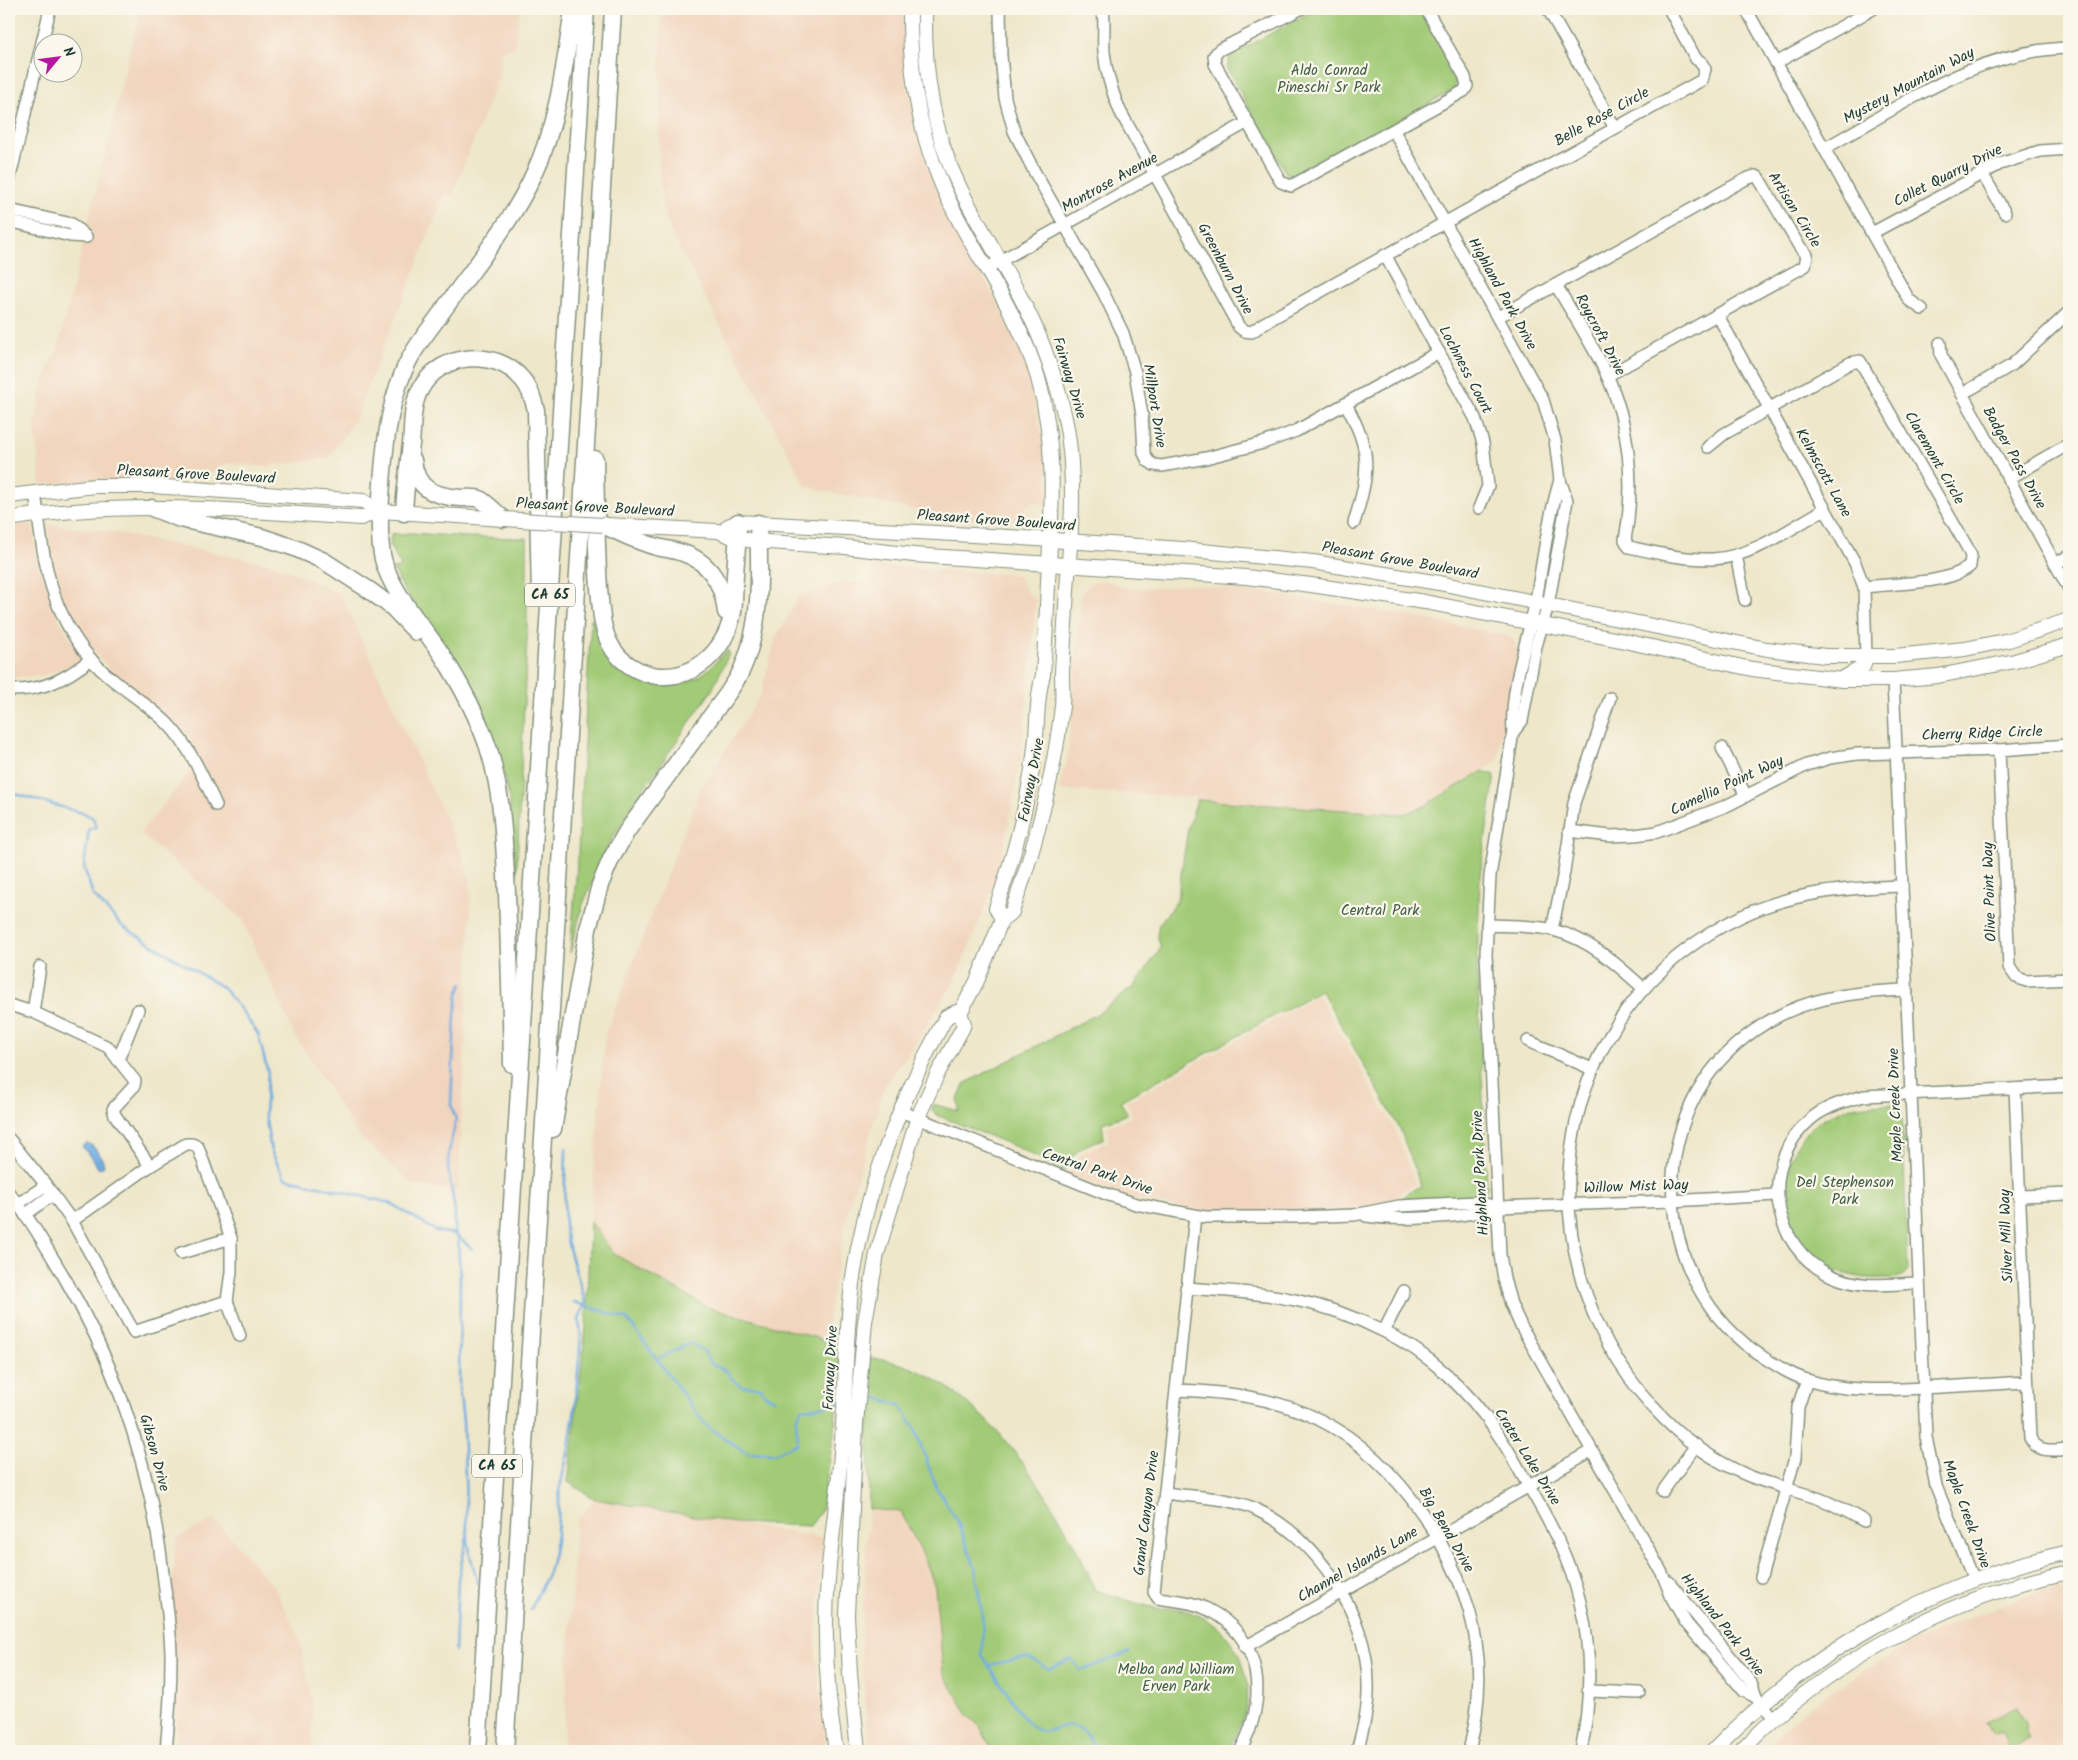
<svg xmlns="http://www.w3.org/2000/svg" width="2078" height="1760" font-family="Kalam,sans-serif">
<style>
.built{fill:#f1d5bd}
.green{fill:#a2cb77;stroke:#608456}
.water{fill:#6fabe0;stroke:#47748a}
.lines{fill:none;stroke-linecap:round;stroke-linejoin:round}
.stream{stroke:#6fabe0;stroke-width:2.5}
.minor-casing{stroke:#86927f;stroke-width:14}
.major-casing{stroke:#86927f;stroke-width:16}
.highway-casing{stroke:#86927f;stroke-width:19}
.minor{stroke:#fff;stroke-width:11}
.major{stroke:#fff;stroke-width:14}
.highway{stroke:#fff;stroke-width:16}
.major-bridge-casing{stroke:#86927f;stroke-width:16;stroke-linecap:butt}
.major-bridge{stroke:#fff;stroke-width:14}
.labels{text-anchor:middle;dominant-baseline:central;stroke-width:4.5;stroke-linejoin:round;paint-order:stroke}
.shield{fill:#fbf7ec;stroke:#61756b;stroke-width:1}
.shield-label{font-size:14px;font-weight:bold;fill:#1f3d34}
.park-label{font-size:15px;fill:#406045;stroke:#fbf7ec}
.street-label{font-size:15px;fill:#1f3d34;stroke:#fbf7ec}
</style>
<rect width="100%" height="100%" fill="#fbf7ec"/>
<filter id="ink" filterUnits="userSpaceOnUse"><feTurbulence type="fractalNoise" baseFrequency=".02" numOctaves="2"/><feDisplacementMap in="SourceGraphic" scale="10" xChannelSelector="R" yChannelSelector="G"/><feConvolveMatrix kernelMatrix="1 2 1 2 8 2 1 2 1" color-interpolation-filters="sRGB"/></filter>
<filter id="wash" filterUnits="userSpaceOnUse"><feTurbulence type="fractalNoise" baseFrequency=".0096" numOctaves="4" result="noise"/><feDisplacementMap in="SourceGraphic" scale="20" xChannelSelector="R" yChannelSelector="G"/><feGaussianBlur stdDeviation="1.12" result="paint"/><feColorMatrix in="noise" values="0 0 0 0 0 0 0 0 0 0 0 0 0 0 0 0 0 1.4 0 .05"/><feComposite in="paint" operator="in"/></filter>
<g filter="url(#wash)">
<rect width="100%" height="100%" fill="#eee7ca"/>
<g class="built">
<path d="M 140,9 L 520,9 L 514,48 L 502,51 L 498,78 L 452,196 L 445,194 L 355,419 L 328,458 L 264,467 L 227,463 L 199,480 L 41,484 L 35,429 L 43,381 L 58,348 Z"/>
<path d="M 661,9 L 903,9 L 906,81 L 928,171 L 1022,350 L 1046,452 L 1048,506 L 1035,502 L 1026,506 L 1014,521 L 948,517 L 806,487 L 671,232 L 663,211 L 659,169 Z"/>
<path d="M 32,524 L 38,564 L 61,623 L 84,660 L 44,675 L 9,678 L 9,527 Z"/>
<path d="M 48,525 L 100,530 L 276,565 L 340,594 L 461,851 L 470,879 L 471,908 L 458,1192 L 413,1184 L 358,1135 L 294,1034 L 242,919 L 140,833 L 198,762 L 189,737 L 107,667 L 84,639 L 56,586 Z"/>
<path d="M 872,566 L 1018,575 L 1026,591 L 1036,600 L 1022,752 L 998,876 L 956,978 L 921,1036 L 885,1085 L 847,1212 L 824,1340 L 707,1307 L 614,1254 L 590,1221 L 605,1035 L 700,790 L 761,694 L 776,637 L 800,595 L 840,583 L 871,582 Z"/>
<path d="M 1102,581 L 1132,589 L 1162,588 L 1187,584 L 1266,593 L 1409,616 L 1505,635 L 1514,640 L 1517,656 L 1497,762 L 1421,808 L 1403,814 L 1197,800 L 1196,797 L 1059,790 L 1068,754 L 1082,592 L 1093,582 Z"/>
<path d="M 1318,995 L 1396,1131 L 1416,1184 L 1404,1190 L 1399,1196 L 1389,1202 L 1340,1210 L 1227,1216 L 1123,1197 L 1068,1174 L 1081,1154 L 1089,1149 L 1109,1142 L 1107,1126 L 1122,1122 L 1133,1115 L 1126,1102 Z"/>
<path d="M 595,1499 L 823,1538 L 815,1648 L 827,1751 L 563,1751 L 576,1522 Z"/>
<path d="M 869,1509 L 901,1512 L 925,1559 L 935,1587 L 943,1671 L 967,1714 L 980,1727 L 993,1751 L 872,1751 L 866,1719 L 861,1641 Z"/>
<path d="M 214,1519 L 274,1587 L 299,1636 L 312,1702 L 313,1751 L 175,1751 L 177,1731 L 171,1591 L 177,1538 Z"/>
<path d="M 2069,1586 L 2069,1751 L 1761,1751 L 1813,1703 L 1904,1647 L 1966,1619 L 2030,1595 Z"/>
</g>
<g class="green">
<path d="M 1315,9 L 1419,9 L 1457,78 L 1455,89 L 1298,176 L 1286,173 L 1227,69 L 1230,56 Z"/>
<path d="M 392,533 L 403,535 L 406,533 L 413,533 L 466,537 L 527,538 L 527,638 L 516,888 L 509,798 L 500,756 L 488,724 L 462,671 L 422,613 L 405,592 L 393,568 L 397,569 L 401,566 C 396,555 386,547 392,533 Z"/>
<path d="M 591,618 L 593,619 C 600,667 649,702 696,678 C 710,671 717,659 728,650 L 729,654 L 712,690 L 638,797 L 610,842 L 583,904 L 570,953 L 578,852 Z"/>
<path d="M 1483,771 L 1495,775 L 1480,875 L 1477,968 L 1487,1187 L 1484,1195 L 1475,1197 L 1402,1200 L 1408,1192 L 1421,1186 L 1400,1129 L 1321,990 L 1120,1101 L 1127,1113 L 1121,1117 L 1102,1123 L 1104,1139 C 1081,1145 1075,1151 1064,1171 L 1019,1148 L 939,1116 L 932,1110 L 932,1104 L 959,1111 L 958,1100 L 964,1084 L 1099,1013 L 1134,986 L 1161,948 L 1157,935 L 1159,924 L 1177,901 L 1188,828 L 1197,800 L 1403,814 L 1421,808 Z"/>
<path d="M 1892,1104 L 1898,1107 L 1902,1113 L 1908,1269 C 1903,1280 1892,1278 1882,1278 C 1773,1285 1746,1132 1853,1107 C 1866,1104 1879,1105 1892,1104 Z"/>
<path d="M 590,1221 L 614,1254 L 707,1307 L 824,1340 L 841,1359 L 834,1434 L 821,1511 L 810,1526 L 735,1523 L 595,1499 L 568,1482 L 586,1327 Z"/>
<path d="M 869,1358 C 973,1364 1060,1504 1095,1590 C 1115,1596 1135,1603 1155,1608 C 1160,1609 1165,1608 1170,1608 C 1177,1608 1185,1610 1192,1613 C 1230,1625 1255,1670 1246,1708 C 1242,1724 1235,1737 1228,1751 L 993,1751 L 980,1727 L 967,1714 L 943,1671 L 935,1587 L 925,1559 L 901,1512 L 869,1509 L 868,1384 Z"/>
<path d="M 2016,1707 L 2027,1727 L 2024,1729 L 2029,1739 L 2011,1750 L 2000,1731 L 1993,1734 L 1986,1722 Z"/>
</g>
<path class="water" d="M 87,1143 C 96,1146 103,1157 104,1166 L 99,1169 L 82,1146 Z"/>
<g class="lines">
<g class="stream">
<path d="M 9,792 L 86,814 L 93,818 L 96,827 L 89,829 L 84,867 L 93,895 L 122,926 L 222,987 L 241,1010 L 258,1034 L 268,1073 L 265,1114 L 271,1151 L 285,1178 L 390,1203 L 436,1231 L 455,1234 L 472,1249"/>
<path d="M 566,1148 C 566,1177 562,1206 566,1234 C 570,1259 581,1282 586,1306"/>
<path d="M 455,1234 L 455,1211 L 448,1168 L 449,1151 L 456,1120 L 451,1104 L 455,1016 L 458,994 L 462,984"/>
<path d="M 458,1237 L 460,1281 L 459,1387 L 463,1421 L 467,1531 L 470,1555 L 478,1583"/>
<path d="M 574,1302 L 627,1319 L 705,1424 L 727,1440 L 747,1453 L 774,1454 L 798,1443 L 796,1419 L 802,1409 L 840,1404"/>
<path d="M 658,1359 L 690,1343 L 704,1351 L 710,1363 L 728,1372 L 732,1379 L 741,1386 L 761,1387 L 765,1395 L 775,1399"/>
<path d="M 863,1400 L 877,1398 L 900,1405 L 915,1429 L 936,1487 L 957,1520 L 975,1567 L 983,1622 L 982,1655 L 1026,1721 C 1047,1745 1057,1719 1077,1727 C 1086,1731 1092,1743 1097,1751"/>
<path d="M 531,1609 L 549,1572 L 553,1557 L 557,1535 L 560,1487 L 569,1448 L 575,1406 L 581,1337 L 579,1319 L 584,1305"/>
<path d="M 455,1651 L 458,1579 L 467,1537"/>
<path d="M 989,1665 L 1028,1657 L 1049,1669 L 1071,1659 L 1081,1671 L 1129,1652"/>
</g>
</g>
</g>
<g filter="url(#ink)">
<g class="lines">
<g class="minor-casing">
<g id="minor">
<path d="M 1000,9 L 1001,56 L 1005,98 L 1014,131 L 1034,171 L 1103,292 L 1123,333 L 1135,372 L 1142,415 L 1144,453 L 1148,461 L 1154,465 L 1162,466 L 1206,458 L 1263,443 L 1296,431 L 1439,352"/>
<path d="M 1103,9 C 1105,23 1103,37 1104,52 C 1106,72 1112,92 1120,111 L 1239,327 L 1244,331 L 1252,332 L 1264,323 L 1702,80 L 1705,69 L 1701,62 L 1696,59 L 1669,9"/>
<path d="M 1300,9 L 1219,50 L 1214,56 L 1215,64 L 1277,175 L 1281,182 L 1291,186 L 1464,91 L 1467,86 L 1465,77 L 1426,9"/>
<path d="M 1548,9 L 1615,128"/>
<path d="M 1746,9 L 1909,300 L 1922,309"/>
<path d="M 1776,63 L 1873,9"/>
<path d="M 1394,131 L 1543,400 L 1555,440 L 1560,480 L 1567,500 L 1548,605 L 1536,646 L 1522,721 L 1513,732"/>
<path d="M 1825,148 C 1903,105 1977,50 2069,48"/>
<path d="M 1982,173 L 2005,213"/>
<path d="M 9,181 L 50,9"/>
<path d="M 9,210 L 72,224 L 86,237"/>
<path d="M 9,221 L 70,236 L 86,237"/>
<path d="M 1872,233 L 2000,164 L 2040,151 L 2069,149"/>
<path d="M 1385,255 L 1475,418 L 1483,443 L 1488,486 L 1479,508"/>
<path d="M 986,269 L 1248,122"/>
<path d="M 1556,285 C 1573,315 1593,345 1607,375 C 1630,426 1635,486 1625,540 L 1629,547 C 1657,553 1685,560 1713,559 C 1753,557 1791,528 1825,509"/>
<path d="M 1717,314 L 1855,563 L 1864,587 L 1866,657"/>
<path d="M 1498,317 L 1746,179 L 1755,176 L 1758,177 L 1799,246 L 1807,255 L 1805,266 L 1607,376"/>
<path d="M 1940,343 L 1941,355 L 2069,589"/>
<path d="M 1962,394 L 2012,365 L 2069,312"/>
<path d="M 1346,404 C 1372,453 1370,470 1354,523"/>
<path d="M 1708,447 L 1724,434 L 1850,363 L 1860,361 L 1967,547 L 1971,556 L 1970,566 C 1947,585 1893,583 1864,587"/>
<path d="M 2008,479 L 2069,444"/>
<path d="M 1560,480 C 1548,519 1543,560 1536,600 C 1527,643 1510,688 1513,732 L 1490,876 L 1486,954 L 1500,1255 L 1504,1279 L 1511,1304 L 1521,1326 L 1662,1573 L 1672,1598 L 1686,1623 L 1744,1691 L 1756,1697 L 1774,1718"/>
<path d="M 35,492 C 43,554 47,607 90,658 C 112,684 144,700 168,724 C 190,747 203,777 216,805"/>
<path d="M 1736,555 L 1745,600"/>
<path d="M 2055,564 L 2069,556"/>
<path d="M 1893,680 L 1926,1437 L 1936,1486 L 1974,1580"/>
<path d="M 9,690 C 42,691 65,680 91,659"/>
<path d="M 1722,748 L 1746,796"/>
<path d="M 1999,750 L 2009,967 L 2016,977 L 2026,981 L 2069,979"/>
<path d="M 1569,831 L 1610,836 L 1635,835 L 1657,832 L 1726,806 L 1807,765 L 1830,758 L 1857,754 L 1999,750 L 2069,745"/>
<path d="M 1487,925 C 1509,926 1532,925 1553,930 C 1589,939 1617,964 1644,989"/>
<path d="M 1552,930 L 1564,872 L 1574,803 L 1610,698"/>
<path d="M 1907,990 C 1851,992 1802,997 1755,1030 C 1639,1109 1649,1283 1763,1357 C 1777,1366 1791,1375 1807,1380 C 1850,1394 1896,1389 1941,1387 C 1969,1385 1998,1384 2027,1382"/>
<path d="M 9,1005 L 33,1012 L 108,1047 L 135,1081 L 134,1086 L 113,1109 L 115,1115 L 150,1166"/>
<path d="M 33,1012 L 40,967"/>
<path d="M 1528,1041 L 1592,1069"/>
<path d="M 118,1060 L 138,1010"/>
<path d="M 2015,1089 L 2030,1438 C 2038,1454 2054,1450 2069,1449"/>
<path d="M 900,1111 L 1106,1194 L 1136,1204 L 1205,1217 L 1297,1217 L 1354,1215 L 1399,1206 L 1477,1202 L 1498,1207 L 1672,1201 L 1776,1195"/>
<path d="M 9,1139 L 46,1185 L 72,1221 L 134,1332 L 227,1301 L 231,1272 L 231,1238 L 198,1147 L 192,1144 L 186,1144 L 150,1166 L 72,1221"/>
<path d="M 9,1193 C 30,1218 46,1247 63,1275 C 119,1370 152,1472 164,1581 C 167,1606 171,1632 171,1657 C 171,1688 169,1720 166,1751"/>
<path d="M 2021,1196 L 2069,1194"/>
<path d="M 18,1204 L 46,1185"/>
<path d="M 25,1215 L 53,1194"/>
<path d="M 1195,1216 L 1154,1592 L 1158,1598 C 1175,1601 1191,1601 1207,1609 C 1264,1638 1268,1700 1240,1751"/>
<path d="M 1366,1216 C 1400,1221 1465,1218 1498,1207"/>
<path d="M 181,1253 L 231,1238"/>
<path d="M 1918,1283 C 1889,1284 1861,1289 1832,1276 C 1770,1248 1758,1162 1812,1118 C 1827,1106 1845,1101 1864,1096 L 2069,1086"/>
<path d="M 1186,1288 C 1222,1291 1259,1292 1295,1300 C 1325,1306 1355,1317 1383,1331 C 1428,1352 1470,1392 1497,1433 C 1509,1450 1518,1468 1528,1485 C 1550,1522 1570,1560 1580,1602 C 1592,1651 1591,1702 1581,1751"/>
<path d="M 227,1301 L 240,1336"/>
<path d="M 1384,1331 L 1404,1291"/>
<path d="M 1176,1390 C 1227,1392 1274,1397 1320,1420 C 1397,1458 1464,1558 1476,1642 C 1482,1679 1478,1715 1469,1751"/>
<path d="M 1663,1491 L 1696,1445"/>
<path d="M 1165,1493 C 1193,1497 1230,1497 1255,1509 C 1317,1537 1368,1615 1368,1684 C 1369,1707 1363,1729 1357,1751"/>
<path d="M 1864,1521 C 1850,1513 1836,1505 1820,1499 C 1797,1491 1772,1485 1749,1476 C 1713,1461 1679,1436 1653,1407 C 1514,1253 1549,1007 1742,916 C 1793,892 1846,888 1902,886"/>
<path d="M 1761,1577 L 1795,1458 L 1798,1407 L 1807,1380"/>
<path d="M 1669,1582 L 1751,1682 L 1756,1697"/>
<path d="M 1245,1647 L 1591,1451"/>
<path d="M 1589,1691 L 1639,1693"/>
</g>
</g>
<g class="major-casing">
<g id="major">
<path d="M 910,9 C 909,82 921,147 955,213 C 983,267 1021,319 1038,378 C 1057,446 1052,512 1048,581 C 1047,612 1045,644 1043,675 C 1036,699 1038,723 1035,747 C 1029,802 1014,856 996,908 L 1002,919"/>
<path d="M 925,9 C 924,71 932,131 960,188 C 986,241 1022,291 1043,346 C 1055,377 1065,409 1069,442 C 1076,497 1069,552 1066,607 C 1065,629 1063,651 1062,673 C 1062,684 1063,695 1062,706 C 1054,778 1036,844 1012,912 L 1002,919 L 977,981 L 960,1013"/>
<path d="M 9,496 L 95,486 L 152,486 L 363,501 L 380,511 L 504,519"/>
<path d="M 9,519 C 125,499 244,511 361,518 L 380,511"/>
<path d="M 606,525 L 718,531 L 738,539 L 768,542 L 845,547 L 914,555 L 1246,577 L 1311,585 L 1425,602 L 1620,640 L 1752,669 L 1842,680 L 1893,680 L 1938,676 L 2015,661 L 2069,645"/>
<path d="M 728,526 L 738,522 L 1008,537 L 1182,549 L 1313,562 L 1439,583 L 1767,649 L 1825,656 L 1895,656 L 1965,649 L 2009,640 L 2069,620"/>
<path d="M 1842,679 L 1863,667 L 1866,657"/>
<path d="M 836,1751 C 826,1691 823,1627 829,1566 C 833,1529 838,1491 841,1453 C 846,1397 845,1340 852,1284 C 865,1189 900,1100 946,1017 L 956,1012 L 960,1013"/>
<path d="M 858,1751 L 850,1674 L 847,1615 L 856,1424 L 865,1322 L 877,1254 L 918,1117 L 938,1073 L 962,1029 L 964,1024 L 960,1013"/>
<path d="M 1713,1751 C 1808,1652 1934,1581 2069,1552"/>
<path d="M 1741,1751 C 1826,1662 1949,1597 2069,1572"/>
</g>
</g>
<g class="highway-casing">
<g id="highway">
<path d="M 595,459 C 596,502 596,545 599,588 C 601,607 601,627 610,644 C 619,662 639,674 659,676 C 696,678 723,652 732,617 C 735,604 734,589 735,575 C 736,557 738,540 738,522"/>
<path d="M 413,460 C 416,489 433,496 461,498 C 466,498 475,497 480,499 C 488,504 496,513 504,519"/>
<path d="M 152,508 L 180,519 L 262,537 L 295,548 L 324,561 L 369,590 L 392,607 L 416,632"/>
<path d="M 404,513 C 405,490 408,467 411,444 C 413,425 411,405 421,388 C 441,352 496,348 522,379 C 530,388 533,399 536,410 L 540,596"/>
<path d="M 603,525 C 620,533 638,542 657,547 C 665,549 674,550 683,553 C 710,562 723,585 726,612"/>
<path d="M 512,1064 C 511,1007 509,950 507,893 C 504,843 503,794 488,747 C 477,715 460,683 442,655 C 423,626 391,592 383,559 C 379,544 380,528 380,513 C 383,469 385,415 403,373 C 411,352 426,334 439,316 C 470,272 512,223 534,174 C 558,123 565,64 573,9"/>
<path d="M 553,1129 L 588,929 L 600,885 L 611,859 L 627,831 L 728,693 C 733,685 739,677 742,669 C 762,624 760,571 758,523"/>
<path d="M 478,1751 L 586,9"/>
<path d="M 505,1751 L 613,9"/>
</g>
</g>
<use href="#minor" class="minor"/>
<use href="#major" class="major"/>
<use href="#highway" class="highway"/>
<g class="major-bridge-casing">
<path id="major-bridge" d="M 504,519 L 603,525"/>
</g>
<use href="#major-bridge" class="major-bridge"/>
</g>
</g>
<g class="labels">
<g class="shield">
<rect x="525" y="583.5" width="50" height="23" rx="4"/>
<rect x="472" y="1454.5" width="50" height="23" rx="4"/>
</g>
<g class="shield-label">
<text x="550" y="595">CA 65</text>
<text x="497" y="1466">CA 65</text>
</g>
<g class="park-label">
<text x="1329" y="71">Aldo Conrad<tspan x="1329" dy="17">Pineschi Sr Park</tspan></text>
<text x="1380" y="911">Central Park</text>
<text x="1845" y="1183">Del Stephenson<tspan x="1845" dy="17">Park</tspan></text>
<text x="1176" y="1670">Melba and William<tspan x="1176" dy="17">Erven Park</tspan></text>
</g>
<g class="street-label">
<text transform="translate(1909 86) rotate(-28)">Mystery Mountain Way</text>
<text transform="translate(1602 117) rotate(-29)">Belle Rose Circle</text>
<text transform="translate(1948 176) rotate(-27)">Collet Quarry Drive</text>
<text transform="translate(1110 183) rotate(-29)">Montrose Avenue</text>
<text transform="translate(1794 210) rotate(58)">Artisan Circle</text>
<text transform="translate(1225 269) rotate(62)">Greenburn Drive</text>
<text transform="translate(1502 294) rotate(61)">Highland Park Drive</text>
<text transform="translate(1600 335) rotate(62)">Roycroft Drive</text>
<text transform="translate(1465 370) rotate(62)">Lochness Court</text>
<text transform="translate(1069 378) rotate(73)">Fairway Drive</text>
<text transform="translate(1154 406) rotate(81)">Millport Drive</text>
<text transform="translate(1934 458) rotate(60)">Claremont Circle</text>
<text transform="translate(2014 458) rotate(61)">Badger Pass Drive</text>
<text transform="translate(1823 473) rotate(61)">Kelmscott Lane</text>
<text transform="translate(196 475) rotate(3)">Pleasant Grove Boulevard</text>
<text transform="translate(595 508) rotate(3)">Pleasant Grove Boulevard</text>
<text transform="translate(996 521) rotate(4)">Pleasant Grove Boulevard</text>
<text transform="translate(1400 561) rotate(10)">Pleasant Grove Boulevard</text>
<text transform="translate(1982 734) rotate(-2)">Cherry Ridge Circle</text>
<text transform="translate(1032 780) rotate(-79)">Fairway Drive</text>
<text transform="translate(1727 786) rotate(-25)">Camellia Point Way</text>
<text transform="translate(1990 892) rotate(-92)">Olive Point Way</text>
<text transform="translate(1896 1105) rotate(-92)">Maple Creek Drive</text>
<text transform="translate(1097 1172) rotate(19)">Central Park Drive</text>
<text transform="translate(1481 1173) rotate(-93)">Highland Park Drive</text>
<text transform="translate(1636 1187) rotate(-2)">Willow Mist Way</text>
<text transform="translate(2007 1236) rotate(-92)">Silver Mill Way</text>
<text transform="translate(831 1368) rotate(-87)">Fairway Drive</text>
<text transform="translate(154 1453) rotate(75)">Gibson Drive</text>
<text transform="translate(1527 1457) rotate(58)">Crater Lake Drive</text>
<text transform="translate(1147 1513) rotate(-83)">Grand Canyon Drive</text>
<text transform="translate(1966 1514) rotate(70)">Maple Creek Drive</text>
<text transform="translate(1446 1530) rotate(60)">Big Bend Drive</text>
<text transform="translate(1358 1565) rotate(-30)">Channel Islands Lane</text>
<text transform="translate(1722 1625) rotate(52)">Highland Park Drive</text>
</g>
</g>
<rect width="2078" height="1760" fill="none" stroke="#fbf7ec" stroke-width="30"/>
<g transform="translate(58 58) rotate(61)"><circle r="24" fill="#fbf7ec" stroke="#a3ada2"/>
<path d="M0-4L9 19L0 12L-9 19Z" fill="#b5179e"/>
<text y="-8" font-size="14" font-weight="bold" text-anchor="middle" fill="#1f3d34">N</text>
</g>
</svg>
